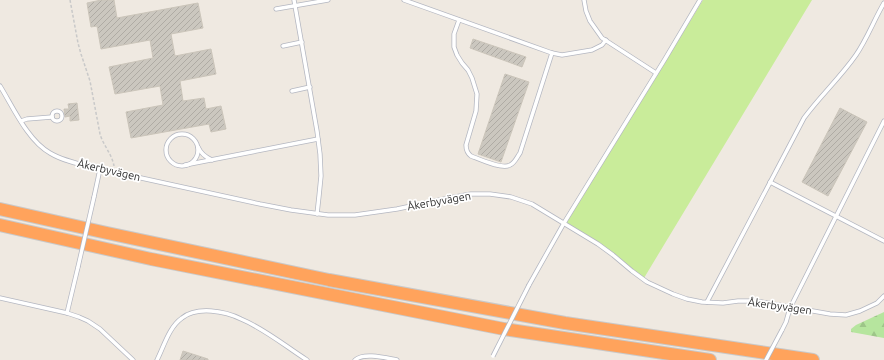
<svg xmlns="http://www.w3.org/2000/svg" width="884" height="360" font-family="Ubuntu,sans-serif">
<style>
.forest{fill:url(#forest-firs)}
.pitch{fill:#c9ec9a}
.building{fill:url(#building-hatch);stroke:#cbc5ba}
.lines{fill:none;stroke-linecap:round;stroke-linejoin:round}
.lane-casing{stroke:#b4b7c1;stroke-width:5}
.highway-casing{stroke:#c9c9c9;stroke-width:14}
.path{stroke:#c9c9c9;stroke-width:1.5;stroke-dasharray:3 2;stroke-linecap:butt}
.lane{stroke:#fff;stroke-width:3.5}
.highway{stroke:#ffa35c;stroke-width:12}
.lane-bridge-casing{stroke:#b4b7c1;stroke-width:5;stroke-linecap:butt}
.lane-bridge{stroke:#fff;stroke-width:3.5}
.labels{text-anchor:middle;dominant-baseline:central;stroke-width:3.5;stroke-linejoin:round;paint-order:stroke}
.street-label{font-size:11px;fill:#2e2e2e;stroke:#fff}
</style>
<defs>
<pattern id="forest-firs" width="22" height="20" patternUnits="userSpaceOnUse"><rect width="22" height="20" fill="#b6e59e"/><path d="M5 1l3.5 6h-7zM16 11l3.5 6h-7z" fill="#9dc588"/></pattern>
<pattern id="building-hatch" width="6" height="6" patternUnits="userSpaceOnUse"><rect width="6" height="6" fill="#cbc7bf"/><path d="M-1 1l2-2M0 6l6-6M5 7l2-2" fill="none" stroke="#afaba4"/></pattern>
</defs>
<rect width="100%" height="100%" fill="#efe9e1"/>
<path class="forest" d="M 884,312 L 884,338 L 851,332 L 851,329 L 856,325 Z"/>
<path class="pitch" d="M 703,0 L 812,0 L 644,278 L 634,271 L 615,254 L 566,223 Z"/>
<g class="building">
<path d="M 101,0 L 114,0 L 117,18 L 198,3 L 203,28 L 171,34 L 175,56 L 211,49 L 216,74 L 180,81 L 183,101 L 204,98 L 206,109 L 221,106 L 226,129 L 211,132 L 209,124 L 131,138 L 126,112 L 163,105 L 160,86 L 115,94 L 109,67 L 153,58 L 150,40 L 101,49 L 97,26 L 91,27 L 87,3 Z"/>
<path d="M 473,39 L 526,57 L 522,67 L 470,48 Z"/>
<path d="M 505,74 L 529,82 L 501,162 L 478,154 Z"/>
<path d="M 77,103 L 79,120 L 70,121 L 70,116 L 65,117 L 64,109 L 69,109 L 68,104 Z"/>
<path d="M 840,108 L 867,122 L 828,196 L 802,182 Z"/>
<path d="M 183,351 L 208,359 L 208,360 L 180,360 Z"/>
</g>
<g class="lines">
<g class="lane-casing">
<g id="lane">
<path d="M 294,0 L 317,131 L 320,154 L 321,176 L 319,196 L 317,214"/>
<path d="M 404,0 L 552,53 L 562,55 L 592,50 L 602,45 L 606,40"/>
<path d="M 584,0 L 586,11 L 590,21 L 602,38 L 656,73"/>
<path d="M 276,9 L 328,0"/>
<path d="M 459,20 L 454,34 L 454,47 L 457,55 L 462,63 L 468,70 L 472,78 L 477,94 L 476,111 L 466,145 C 466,150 467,153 471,156 C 479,159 503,170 510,165 C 515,163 517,157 520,153 L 552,53"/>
<path d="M 283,46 L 302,42"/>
<path d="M 0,86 C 13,107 28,141 50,153 C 65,162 84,165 100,169 L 260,204 L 291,210 L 328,215 L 355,215 L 397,209 L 449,198 L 471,194 L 490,194 L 511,197 L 532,204 L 598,244 L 613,255 L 632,271 L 647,282 L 673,294 L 687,299 L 702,302 L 723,303 L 738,301 L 756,301 L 830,314 L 846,315 L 860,311 L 877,303 L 884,296"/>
<path d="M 292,91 L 310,87"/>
<circle cx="57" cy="116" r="5"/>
<path d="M 21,121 L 27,119 L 52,117"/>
<circle cx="182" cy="150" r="16"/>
<path d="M 198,147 C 201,154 205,157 212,160"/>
<path d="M 185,165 L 318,139"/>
<path d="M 770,182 L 884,241"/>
<path d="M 94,197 L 100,169"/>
<path d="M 529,285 L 564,223 L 665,59 L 700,0"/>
<path d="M 0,298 L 67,313 L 79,317 L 88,321 L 100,329 L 133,360"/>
<path d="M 707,302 L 804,118 C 820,96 840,78 856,55 C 867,39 874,20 884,3"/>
<path d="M 67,313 L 78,267"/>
<path d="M 782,330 L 786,322 L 790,308 L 884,121"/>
<path d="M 157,360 C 164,346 169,327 182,318 C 197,306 225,311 241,319 C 265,329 285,346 307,360"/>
<path d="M 355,360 C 364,352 386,358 397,360"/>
</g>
</g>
<g class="highway-casing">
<g id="highway">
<path d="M 0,209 L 107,233 L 329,280 L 565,323 L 813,360"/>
<path d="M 0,225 L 151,259 L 504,329 L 710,360"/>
</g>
</g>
<path class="path" d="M 70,0 L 78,43 L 81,54 L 90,81 L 100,134 C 103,145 112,154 114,166"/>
<use href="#lane" class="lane"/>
<use href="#highway" class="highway"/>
<g class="lane-bridge-casing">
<g id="lane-bridge">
<path d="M 78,267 L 94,197"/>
<path d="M 493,356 L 529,285"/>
<path d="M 766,360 L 782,330"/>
</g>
</g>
<use href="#lane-bridge" class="lane-bridge"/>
</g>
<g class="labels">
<g class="street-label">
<text transform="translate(109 170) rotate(13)">Åkerbyvägen</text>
<text transform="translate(439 201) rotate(-10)">Åkerbyvägen</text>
<text transform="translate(780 306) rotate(8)">Åkerbyvägen</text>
</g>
</g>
</svg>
